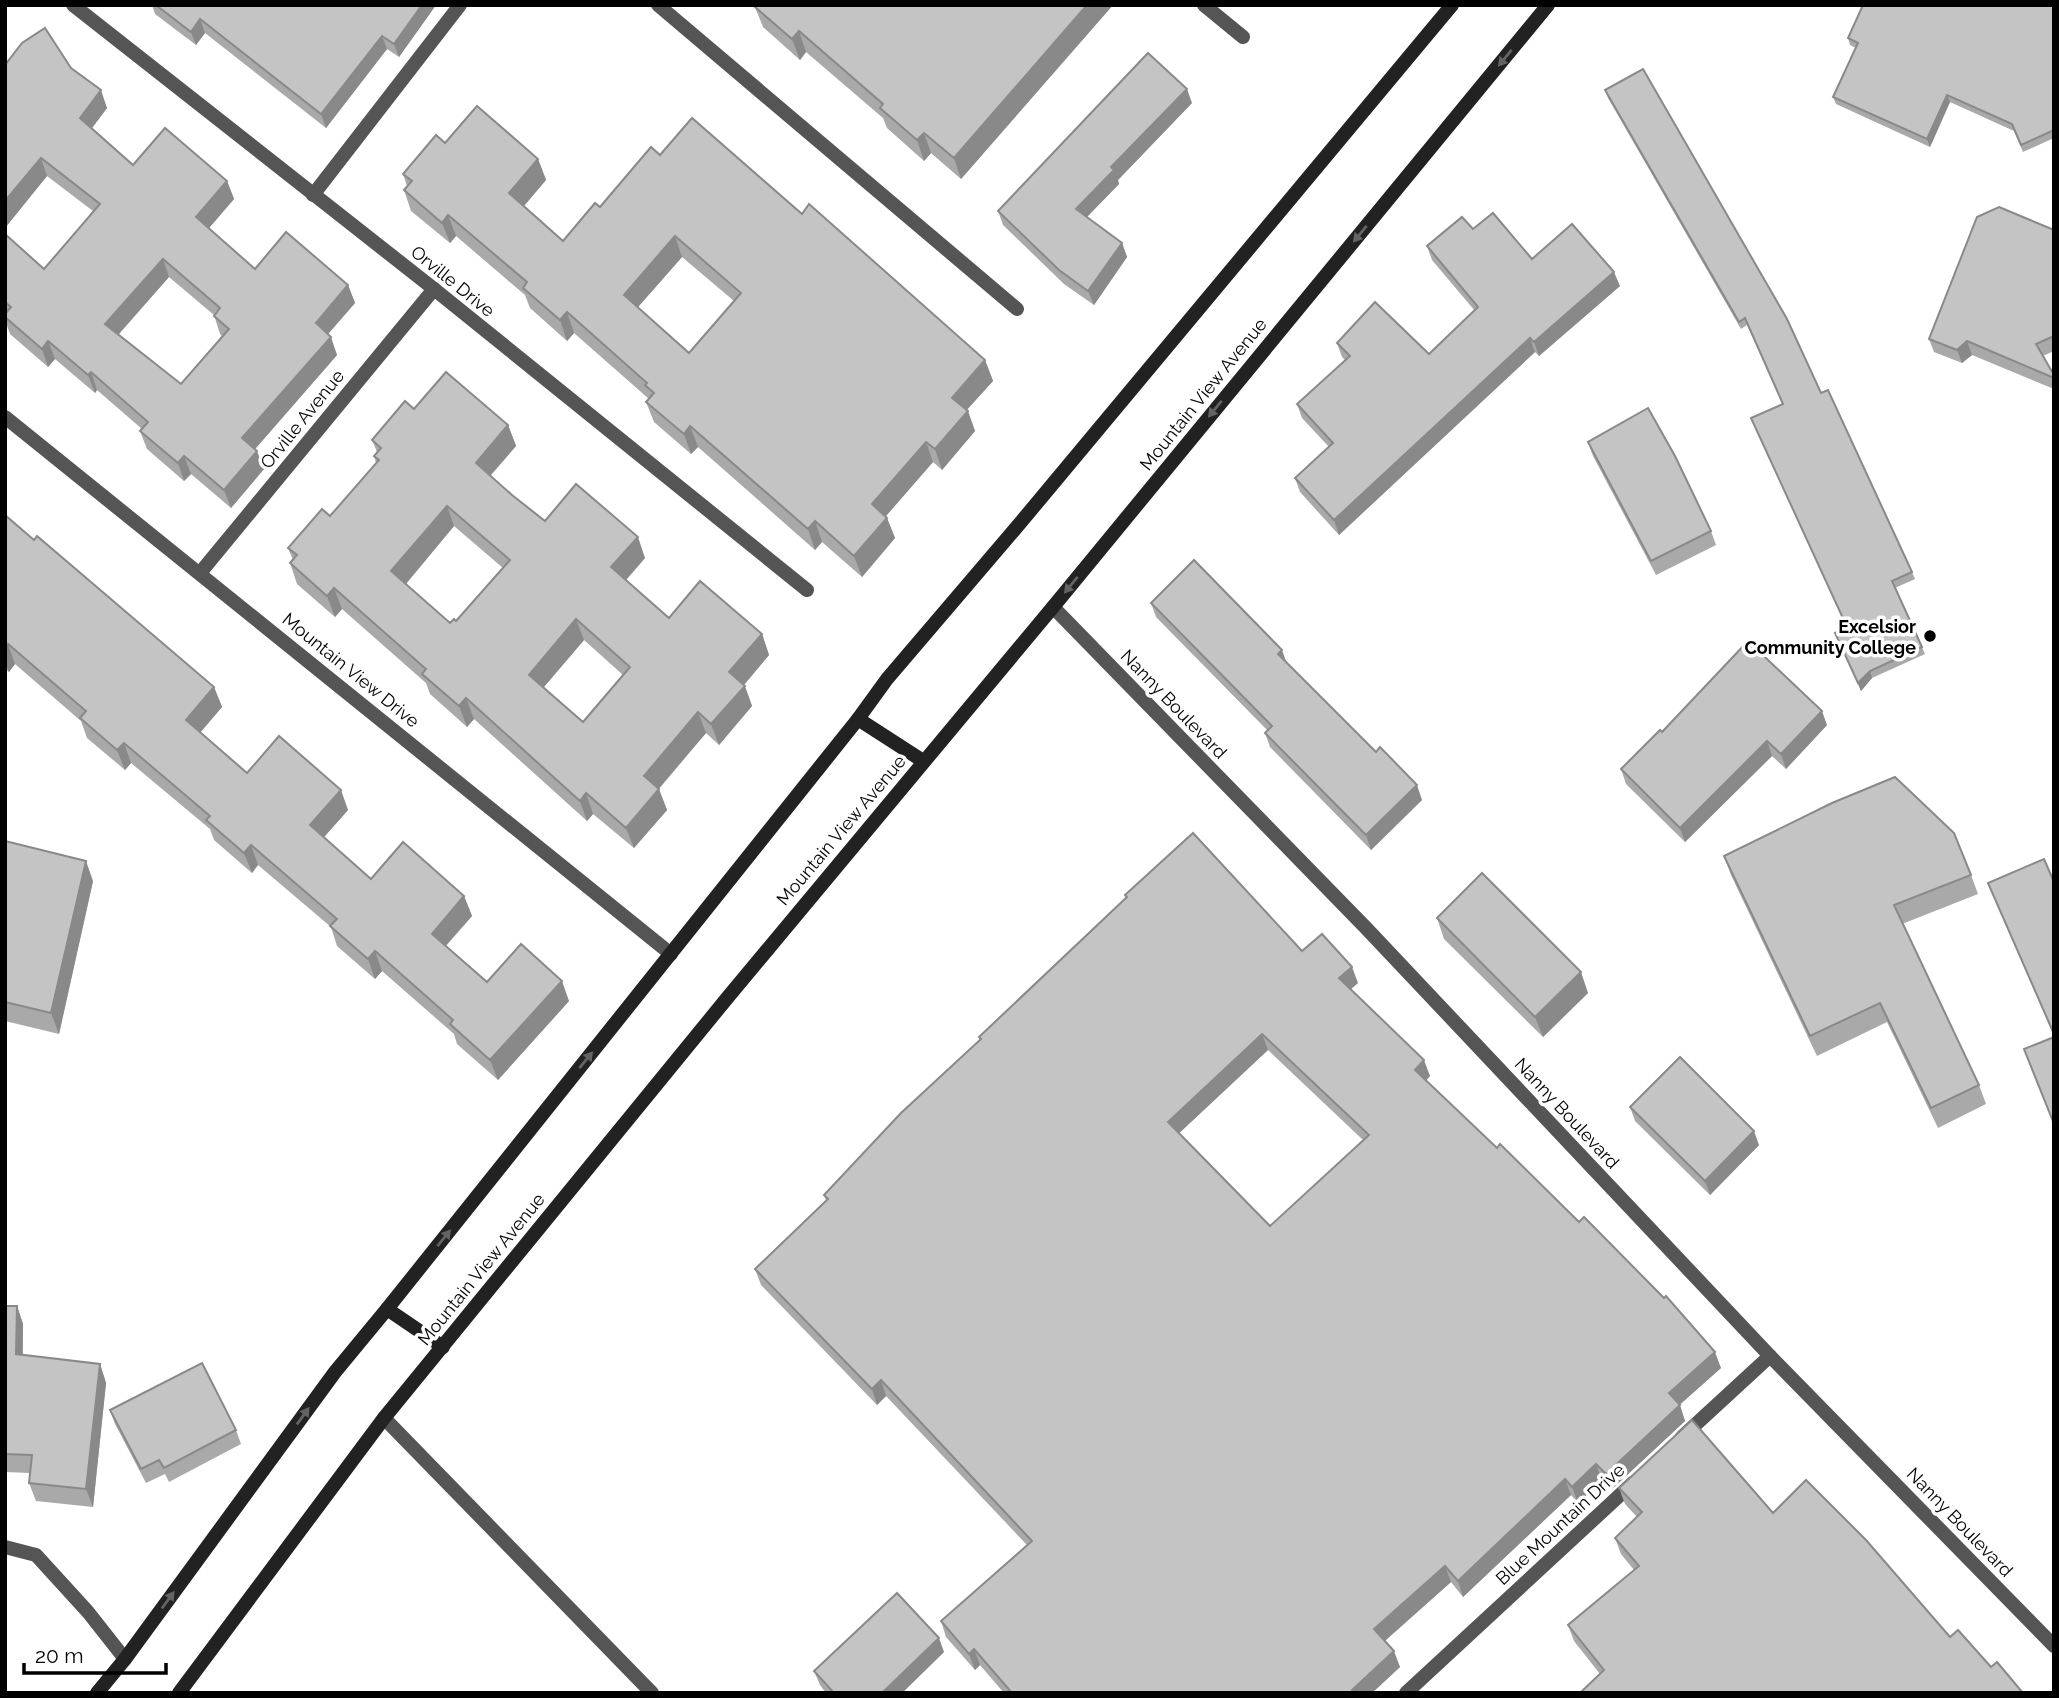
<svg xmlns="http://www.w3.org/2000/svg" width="2059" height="1698" font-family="Raleway,sans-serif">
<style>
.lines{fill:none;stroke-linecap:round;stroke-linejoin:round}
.street{stroke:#555;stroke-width:14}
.secondary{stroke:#222;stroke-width:14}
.wall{fill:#a9a9a9;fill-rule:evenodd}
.shaded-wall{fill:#898989}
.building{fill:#c4c4c4;stroke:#898989;stroke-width:2;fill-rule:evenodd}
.oneway{fill:#646464}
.poi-dot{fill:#000;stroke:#fff;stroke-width:2.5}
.labels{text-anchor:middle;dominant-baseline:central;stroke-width:7;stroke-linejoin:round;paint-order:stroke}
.street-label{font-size:18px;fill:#000;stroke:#fff}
.poi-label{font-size:18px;font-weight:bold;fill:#000;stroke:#fff;text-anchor:end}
</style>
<rect width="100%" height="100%" fill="#fff"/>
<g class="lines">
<g class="street">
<path d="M 73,5 L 434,289 L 807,590"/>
<path d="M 658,5 L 1017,309"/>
<path d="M 1204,5 L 1243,37"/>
<path d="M 313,195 L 460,5"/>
<path d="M 5,417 L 671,954"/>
<path d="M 200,573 L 434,289"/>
<path d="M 1053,607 L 1367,929 L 1770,1356 L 2054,1646"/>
<path d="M 384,1418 L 652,1693"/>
<path d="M 1682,1437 L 1770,1356"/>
<path d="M 5,1547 L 36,1555 L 88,1612 L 125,1659"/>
<path d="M 1406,1693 L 1634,1482"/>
</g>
<g class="secondary">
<path d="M 858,719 L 923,761"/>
<path d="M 387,1309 L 443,1347"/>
<path d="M 97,1693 L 125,1659 L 335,1372 L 387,1309 L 858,719 L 887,679 L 1021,522 L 1452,5"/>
<path d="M 179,1693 L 384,1418 L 728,997 L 1053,607 L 1548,5"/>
</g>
</g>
<g class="wall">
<path d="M 152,5 L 436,5 L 399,57 L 387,49 L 326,128 L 205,33 L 196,45 L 155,14 Z"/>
<path d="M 756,5 L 1113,5 L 961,179 L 931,153 L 924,161 L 887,128 L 883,118 L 806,52 L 800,60 L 763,27 L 755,7 Z"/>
<path d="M 2054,5 L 2054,138 L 2023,152 L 2014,131 L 1950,102 L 1930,147 L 1836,104 L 1833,97 L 1856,48 L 1850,45 L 1848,38 Z"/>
<path d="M 5,65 L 71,68 L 107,108 L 92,128 L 133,165 L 227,181 L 234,199 L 209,228 L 255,269 L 348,285 L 355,303 L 328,334 L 337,355 L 255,449 L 264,469 L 231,508 L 191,474 L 184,481 L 147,449 L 140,431 L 142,429 L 97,390 L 95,393 L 55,359 L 48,367 L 10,334 L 5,320 L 5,234 L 44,269 L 93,211 L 47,176 L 5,228 ZM 169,277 L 214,315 L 220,334 L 222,336 L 181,384 L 118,334 Z"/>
<path d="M 1605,90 L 1821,393 L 1912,572 L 1915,579 L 1895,588 L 1925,654 L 1872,678 L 1861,691 L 1835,633 L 1847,627 L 1751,418 L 1783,404 L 1747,325 L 1741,329 L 1608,98 Z"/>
<path d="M 1192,103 L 1118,180 L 1119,184 L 1087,217 L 1122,243 L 1127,257 L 1094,305 L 1064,284 L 1003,225 L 998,211 Z"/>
<path d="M 445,143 L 538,159 L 546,180 L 524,206 L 563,241 L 600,207 L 660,155 L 802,214 L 985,360 L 993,381 L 967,410 L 975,431 L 942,470 L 933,462 L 886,516 L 895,538 L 862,577 L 822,542 L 815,550 L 698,447 L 691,454 L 654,422 L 646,402 L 649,399 L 574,333 L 567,341 L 530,308 L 525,295 L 456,236 L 450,243 L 411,211 L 404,190 L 407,186 L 403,174 ZM 682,257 L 734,301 L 689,353 L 638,307 Z"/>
<path d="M 1473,229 L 1532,259 L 1620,286 L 1539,356 L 1535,352 L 1339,535 L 1300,492 L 1295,478 L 1329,447 L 1302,418 L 1297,404 L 1345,360 L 1342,357 L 1337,343 L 1429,354 L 1475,311 L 1432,260 L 1427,246 Z"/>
<path d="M 2054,230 L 2054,351 L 2043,356 L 2054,378 L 2054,389 L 1972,355 L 1962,363 L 1934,352 L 1929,339 Z"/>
<path d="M 414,409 L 508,425 L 516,446 L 490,476 L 512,495 L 545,521 L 645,558 L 626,580 L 669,618 L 762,634 L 769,655 L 744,685 L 752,706 L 719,745 L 706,733 L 658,788 L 667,810 L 634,848 L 593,814 L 587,821 L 474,719 L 467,727 L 430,694 L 426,683 L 342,609 L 335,617 L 297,584 L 290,563 L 293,560 L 288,548 L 330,516 L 376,463 L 374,456 L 377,452 L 372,440 ZM 454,526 L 503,568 L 456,621 L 450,623 L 406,584 ZM 584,640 L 623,675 L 583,722 L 544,687 Z"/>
<path d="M 1588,442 L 1711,531 L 1716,545 L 1656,575 L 1593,456 Z"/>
<path d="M 5,515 L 34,540 L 214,687 L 222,707 L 200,732 L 247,773 L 348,810 L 324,837 L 371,879 L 464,896 L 472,916 L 446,946 L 487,982 L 569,1001 L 498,1080 L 457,1044 L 454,1034 L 382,971 L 375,979 L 337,946 L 331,927 L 258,865 L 252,873 L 214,840 L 210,829 L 131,763 L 125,770 L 87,738 L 81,721 L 15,664 L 9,672 L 5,669 Z"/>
<path d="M 1151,603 L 1287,663 L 1422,800 L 1371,850 L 1270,747 L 1265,733 L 1267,730 L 1156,617 Z"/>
<path d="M 1827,725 L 1786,769 L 1772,756 L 1685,842 L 1626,784 L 1621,769 L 1662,732 Z"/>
<path d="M 5,841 L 93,881 L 59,1034 L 5,1021 Z"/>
<path d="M 1724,856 L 1971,875 L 1978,894 L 1902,924 L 1979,1085 L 1986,1104 L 1938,1128 L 1887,1022 L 1817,1056 L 1731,875 Z"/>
<path d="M 2054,882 L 2054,1036 L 1988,883 Z"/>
<path d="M 1125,895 L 1302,951 L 1358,983 L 1351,989 L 1430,1076 L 1426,1080 L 1721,1368 L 1679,1405 L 1685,1421 L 1611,1490 L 1602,1480 L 1578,1503 L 1571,1495 L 1463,1597 L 1451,1582 L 1385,1641 L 1400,1667 L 1372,1693 L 1004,1693 L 980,1665 L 975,1670 L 946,1637 L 941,1621 L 1027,1545 L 886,1396 L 877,1405 L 761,1285 L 755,1269 L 826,1200 L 824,1195 L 980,1040 L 979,1037 L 1126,897 ZM 1268,1050 L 1363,1140 L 1270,1226 L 1179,1133 Z"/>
<path d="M 1437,918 L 1588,993 L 1543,1037 L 1444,939 Z"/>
<path d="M 1630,1107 L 1759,1145 L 1710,1195 L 1635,1121 Z"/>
<path d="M 5,1306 L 17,1306 L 23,1324 L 23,1355 L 100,1364 L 106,1383 L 93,1507 L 36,1501 L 29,1483 L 30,1473 L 5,1472 Z"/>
<path d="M 110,1410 L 236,1430 L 241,1444 L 169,1482 L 165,1474 L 146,1483 L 115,1424 Z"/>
<path d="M 1619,1488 L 1773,1513 L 1950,1637 L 1991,1667 L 1600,1674 L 1574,1641 L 1568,1625 L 1634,1570 L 1621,1554 L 1615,1538 L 1637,1517 L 1625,1504 Z"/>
<path d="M 944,1652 L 902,1693 L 826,1693 L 820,1685 L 814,1671 Z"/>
</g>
<g class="shaded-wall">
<path d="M 422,5 L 436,5 L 399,57 L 394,44 Z"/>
<path d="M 1087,5 L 1113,5 L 961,179 L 954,158 Z"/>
<path d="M 200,19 L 205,33 L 196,45 L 191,32 Z"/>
<path d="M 799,31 L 806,52 L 800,60 L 792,39 Z"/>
<path d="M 382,36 L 387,49 L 326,128 L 321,114 Z"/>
<path d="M 1187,89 L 1192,103 L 1118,180 L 1119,184 L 1081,223 L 1076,209 L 1111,167 Z"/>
<path d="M 101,90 L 107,108 L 86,136 L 80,118 Z"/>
<path d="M 1947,95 L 1950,102 L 1930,147 L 1927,139 Z"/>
<path d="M 924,133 L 931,153 L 924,161 L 917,140 Z"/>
<path d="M 41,158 L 47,176 L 5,228 L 5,201 Z"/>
<path d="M 538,159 L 546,180 L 517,214 L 509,193 Z"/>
<path d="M 227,181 L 234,199 L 203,235 L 196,217 Z"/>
<path d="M 448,215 L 456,236 L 450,243 L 442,223 Z"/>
<path d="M 675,236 L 682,257 L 631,315 L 624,295 Z"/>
<path d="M 1122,243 L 1127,257 L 1094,305 L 1088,291 Z"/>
<path d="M 163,259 L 169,277 L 112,342 L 105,324 Z"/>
<path d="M 1614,272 L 1620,286 L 1539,356 L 1534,342 Z"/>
<path d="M 348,285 L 355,303 L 322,341 L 316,323 Z"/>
<path d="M 567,312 L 574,333 L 567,341 L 560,320 Z"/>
<path d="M 331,337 L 337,355 L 249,456 L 242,438 Z"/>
<path d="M 1530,338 L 1535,352 L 1339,535 L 1334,520 Z"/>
<path d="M 48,341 L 55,359 L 48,367 L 42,349 Z"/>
<path d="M 1967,341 L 1972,355 L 1962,363 L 1957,350 Z"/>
<path d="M 985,360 L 993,381 L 959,418 L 952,398 Z"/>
<path d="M 91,372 L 97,390 L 95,393 L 88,375 Z"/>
<path d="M 968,411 L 975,431 L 942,470 L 935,449 Z"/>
<path d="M 508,425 L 516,446 L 483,484 L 476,463 Z"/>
<path d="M 690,426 L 698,447 L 691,454 L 684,434 Z"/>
<path d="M 926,442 L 933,462 L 879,524 L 872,504 Z"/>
<path d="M 257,451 L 264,469 L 231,508 L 224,490 Z"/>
<path d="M 184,456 L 191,474 L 184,481 L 178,463 Z"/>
<path d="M 447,506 L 454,526 L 399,592 L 391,571 Z"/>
<path d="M 887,518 L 895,538 L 862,577 L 854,556 Z"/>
<path d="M 815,521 L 822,542 L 815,550 L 808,529 Z"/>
<path d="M 638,537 L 645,558 L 619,588 L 611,567 Z"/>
<path d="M 334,588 L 342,609 L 335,617 L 327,596 Z"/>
<path d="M 576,619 L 584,640 L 537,695 L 529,675 Z"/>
<path d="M 762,634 L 769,655 L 737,693 L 729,672 Z"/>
<path d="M 8,644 L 15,664 L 9,672 L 5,662 L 5,648 Z"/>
<path d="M 1282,650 L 1287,664 L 1278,654 Z"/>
<path d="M 1870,671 L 1872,678 L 1861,691 L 1858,683 Z"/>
<path d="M 745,686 L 752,706 L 719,745 L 711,724 Z"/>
<path d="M 214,687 L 222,707 L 194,740 L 186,720 Z"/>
<path d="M 466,698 L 474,719 L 467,727 L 459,706 Z"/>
<path d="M 1822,711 L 1827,725 L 1786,769 L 1781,754 Z"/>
<path d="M 698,712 L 706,733 L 652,797 L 644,776 Z"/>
<path d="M 1767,741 L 1772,756 L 1685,842 L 1680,828 Z"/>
<path d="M 124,743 L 131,763 L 125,770 L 117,750 Z"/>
<path d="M 1417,785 L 1422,800 L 1371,850 L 1366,835 Z"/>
<path d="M 659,789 L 667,810 L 634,848 L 626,828 Z"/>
<path d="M 341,790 L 348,810 L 317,845 L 310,825 Z"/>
<path d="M 586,793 L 593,814 L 587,821 L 580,801 Z"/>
<path d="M 251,845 L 258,865 L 252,873 L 244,853 Z"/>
<path d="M 86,861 L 93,881 L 59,1034 L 51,1013 Z"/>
<path d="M 464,896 L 472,916 L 439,953 L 432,934 Z"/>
<path d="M 375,951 L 382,971 L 375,979 L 368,959 Z"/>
<path d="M 1352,967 L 1358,983 L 1345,994 L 1339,978 Z"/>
<path d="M 1581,972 L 1588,993 L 1543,1037 L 1535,1017 Z"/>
<path d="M 562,981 L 569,1001 L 498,1080 L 490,1060 Z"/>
<path d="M 1262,1034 L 1268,1050 L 1174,1138 L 1168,1122 Z"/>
<path d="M 1424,1060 L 1430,1076 L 1421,1086 L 1415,1070 Z"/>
<path d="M 1754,1131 L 1759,1145 L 1710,1195 L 1705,1181 Z"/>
<path d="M 17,1306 L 23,1324 L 22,1372 L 16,1354 Z"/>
<path d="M 1715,1352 L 1721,1368 L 1675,1409 L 1669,1393 Z"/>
<path d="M 100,1364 L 106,1383 L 93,1507 L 86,1489 Z"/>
<path d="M 881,1380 L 886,1396 L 877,1405 L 872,1389 Z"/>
<path d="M 1680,1405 L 1685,1421 L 1611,1490 L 1606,1474 Z"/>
<path d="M 1596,1464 L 1602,1480 L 1578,1503 L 1572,1487 Z"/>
<path d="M 1565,1479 L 1571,1495 L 1463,1597 L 1458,1581 Z"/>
<path d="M 1445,1566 L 1451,1582 L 1380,1645 L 1374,1629 Z"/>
<path d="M 939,1638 L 944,1652 L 902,1693 L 882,1693 Z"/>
<path d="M 974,1649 L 980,1665 L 975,1670 L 969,1654 Z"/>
<path d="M 1394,1651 L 1400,1667 L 1372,1693 L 1353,1693 L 1352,1690 Z"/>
</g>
<g class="building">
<path d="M 156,5 L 422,5 L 394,44 L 382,36 L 321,114 L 200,19 L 191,32 Z"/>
<path d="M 756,5 L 1087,5 L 954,158 L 924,133 L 917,140 L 880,108 L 883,104 L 799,31 L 792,39 L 755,7 Z"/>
<path d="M 1863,5 L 2054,5 L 2054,130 L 2021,145 L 2012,124 L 1947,95 L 1927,139 L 1833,97 L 1858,43 L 1848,38 Z"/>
<path d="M 45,28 L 71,68 L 101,90 L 80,118 L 133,165 L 165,128 L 227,181 L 196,217 L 255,269 L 286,232 L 348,285 L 316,323 L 331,337 L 242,438 L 257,451 L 224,490 L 184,456 L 178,463 L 140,431 L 148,422 L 91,372 L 88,375 L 48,341 L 42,349 L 5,317 L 5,314 L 11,307 L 5,302 L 5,234 L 44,269 L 100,204 L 41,158 L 5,201 L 5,65 L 22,43 ZM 163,259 L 220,308 L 214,316 L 229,329 L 181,384 L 105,324 Z"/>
<path d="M 1148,53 L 1187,89 L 1111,167 L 1114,170 L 1076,209 L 1122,243 L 1088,291 L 1059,270 L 998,211 Z"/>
<path d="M 1643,69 L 1787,319 L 1821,393 L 1828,390 L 1912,572 L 1892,581 L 1922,647 L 1870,671 L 1858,683 L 1835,633 L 1847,627 L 1751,418 L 1783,404 L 1745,318 L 1739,322 L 1605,90 Z"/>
<path d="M 477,106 L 538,159 L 509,193 L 563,241 L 595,203 L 600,207 L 651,147 L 660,155 L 692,118 L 802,214 L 809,204 L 985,360 L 952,398 L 968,411 L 935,449 L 926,442 L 872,504 L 887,518 L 854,556 L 815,521 L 808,529 L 690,426 L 684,434 L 646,402 L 654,393 L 645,385 L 647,383 L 567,312 L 560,320 L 523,288 L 527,282 L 448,215 L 442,223 L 404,190 L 412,181 L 403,174 L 436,135 L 445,143 ZM 675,236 L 741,293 L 689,353 L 624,295 Z"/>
<path d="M 1999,207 L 2054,230 L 2054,336 L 2036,344 L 2054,375 L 2054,378 L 1967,341 L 1957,350 L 1929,339 L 1977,217 Z"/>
<path d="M 1493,213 L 1532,259 L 1572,224 L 1614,272 L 1534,342 L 1530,338 L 1334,520 L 1295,478 L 1333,443 L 1297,404 L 1350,356 L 1337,343 L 1375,302 L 1429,354 L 1478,307 L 1427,246 L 1462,217 L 1473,229 Z"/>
<path d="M 446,372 L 508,425 L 476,463 L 512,495 L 545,521 L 576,484 L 638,537 L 611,567 L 669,618 L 700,581 L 762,634 L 729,672 L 745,686 L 711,724 L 698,712 L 644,776 L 659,789 L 626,828 L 586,793 L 580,801 L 466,698 L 459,706 L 422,674 L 426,669 L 334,588 L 327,596 L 290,563 L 297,555 L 288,548 L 322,509 L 330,516 L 379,460 L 374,456 L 381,448 L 372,440 L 405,401 L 414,409 ZM 447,506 L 510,560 L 456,621 L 454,619 L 450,623 L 391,571 ZM 576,619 L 630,667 L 583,722 L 529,675 Z"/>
<path d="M 1648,408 L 1675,456 L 1711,531 L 1651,561 L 1588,442 Z"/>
<path d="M 5,515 L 34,540 L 37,536 L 214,687 L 186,720 L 247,773 L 279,736 L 341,790 L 310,825 L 371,879 L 403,842 L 464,896 L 432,934 L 487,982 L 521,944 L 562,981 L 490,1060 L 450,1024 L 453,1020 L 375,951 L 368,959 L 330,926 L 337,919 L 251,845 L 244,853 L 206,820 L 210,816 L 124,743 L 117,750 L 80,718 L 86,711 L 8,644 L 5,648 Z"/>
<path d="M 1194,560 L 1282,650 L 1278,654 L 1376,752 L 1380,747 L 1417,785 L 1366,835 L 1265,733 L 1272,726 L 1151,603 Z"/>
<path d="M 1748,641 L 1822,711 L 1781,754 L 1767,741 L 1680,828 L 1621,769 L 1660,730 L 1662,732 Z"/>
<path d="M 1895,777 L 1954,833 L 1971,875 L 1894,905 L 1979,1085 L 1931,1108 L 1880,1003 L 1810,1036 L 1724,856 L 1832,803 Z"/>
<path d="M 1193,833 L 1302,951 L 1322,934 L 1352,967 L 1339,978 L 1424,1060 L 1415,1070 L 1497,1148 L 1500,1144 L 1579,1222 L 1584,1217 L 1664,1298 L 1666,1296 L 1715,1352 L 1669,1393 L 1680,1405 L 1606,1474 L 1596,1464 L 1572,1487 L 1565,1479 L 1458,1581 L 1445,1566 L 1374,1629 L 1394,1651 L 1352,1690 L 1355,1693 L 1012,1693 L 974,1649 L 969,1654 L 941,1621 L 1032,1541 L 881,1380 L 872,1389 L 755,1269 L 828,1199 L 824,1195 L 901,1113 L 981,1039 L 979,1037 L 1127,897 L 1125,895 ZM 1262,1034 L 1369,1135 L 1270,1226 L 1168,1122 Z"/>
<path d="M 5,841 L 86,861 L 51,1013 L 5,1002 Z"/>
<path d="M 2044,859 L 2054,882 L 2054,1034 L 1988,883 Z"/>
<path d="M 1482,873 L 1581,972 L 1535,1017 L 1437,918 Z"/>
<path d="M 2054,1037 L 2054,1124 L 2024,1049 Z"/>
<path d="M 1680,1057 L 1754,1131 L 1705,1181 L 1630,1107 Z"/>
<path d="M 5,1306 L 17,1306 L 16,1354 L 100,1364 L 86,1489 L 29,1483 L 32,1455 L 5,1454 Z"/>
<path d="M 202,1363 L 236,1430 L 164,1468 L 159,1460 L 141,1469 L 110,1410 Z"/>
<path d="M 1692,1420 L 1773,1513 L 1806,1480 L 1866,1540 L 1950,1637 L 1958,1630 L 1991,1667 L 1997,1662 L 2023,1693 L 1580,1693 L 1604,1670 L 1568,1625 L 1639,1566 L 1615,1538 L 1642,1512 L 1619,1488 Z"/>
<path d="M 897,1593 L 939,1638 L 882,1693 L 834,1693 L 814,1671 Z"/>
</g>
<defs><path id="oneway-solid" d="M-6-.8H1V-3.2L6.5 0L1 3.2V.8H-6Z" transform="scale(1.75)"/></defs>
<g class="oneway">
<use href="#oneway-solid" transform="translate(1505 58) rotate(129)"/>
<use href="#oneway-solid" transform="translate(1360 234) rotate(129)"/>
<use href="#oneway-solid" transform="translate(1215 409) rotate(129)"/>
<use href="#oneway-solid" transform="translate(1071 585) rotate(129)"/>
<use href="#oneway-solid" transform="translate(586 1060) rotate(-51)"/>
<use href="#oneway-solid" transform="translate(444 1238) rotate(-51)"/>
<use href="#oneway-solid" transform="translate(303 1416) rotate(-54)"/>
<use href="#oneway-solid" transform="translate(168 1600) rotate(-54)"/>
</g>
<circle class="poi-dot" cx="1930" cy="636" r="7"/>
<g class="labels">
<g class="street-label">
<text transform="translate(453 281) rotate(39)">Orville Drive</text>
<text transform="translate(1203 394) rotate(-51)">Mountain View Avenue</text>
<text transform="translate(302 419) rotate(-51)">Orville Avenue</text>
<text transform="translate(351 670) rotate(39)">Mountain View Drive</text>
<text transform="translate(1174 704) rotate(46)">Nanny Boulevard</text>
<text transform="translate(841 830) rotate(-50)">Mountain View Avenue</text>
<text transform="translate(1567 1113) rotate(47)">Nanny Boulevard</text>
<text transform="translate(481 1269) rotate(-51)">Mountain View Avenue</text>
<text transform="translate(1960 1522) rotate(46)">Nanny Boulevard</text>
<text transform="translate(1560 1524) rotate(-43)">Blue Mountain Drive</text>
</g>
<g class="poi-label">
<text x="1916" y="626">Excelsior<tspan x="1916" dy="21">Community College</tspan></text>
</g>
</g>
<rect width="2059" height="1698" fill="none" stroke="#000000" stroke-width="14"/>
<path d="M24 1663v10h142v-10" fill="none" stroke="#000000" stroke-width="3.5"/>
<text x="35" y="1663" font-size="21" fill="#000000" stroke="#ffffff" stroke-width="5" paint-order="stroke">20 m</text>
</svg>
